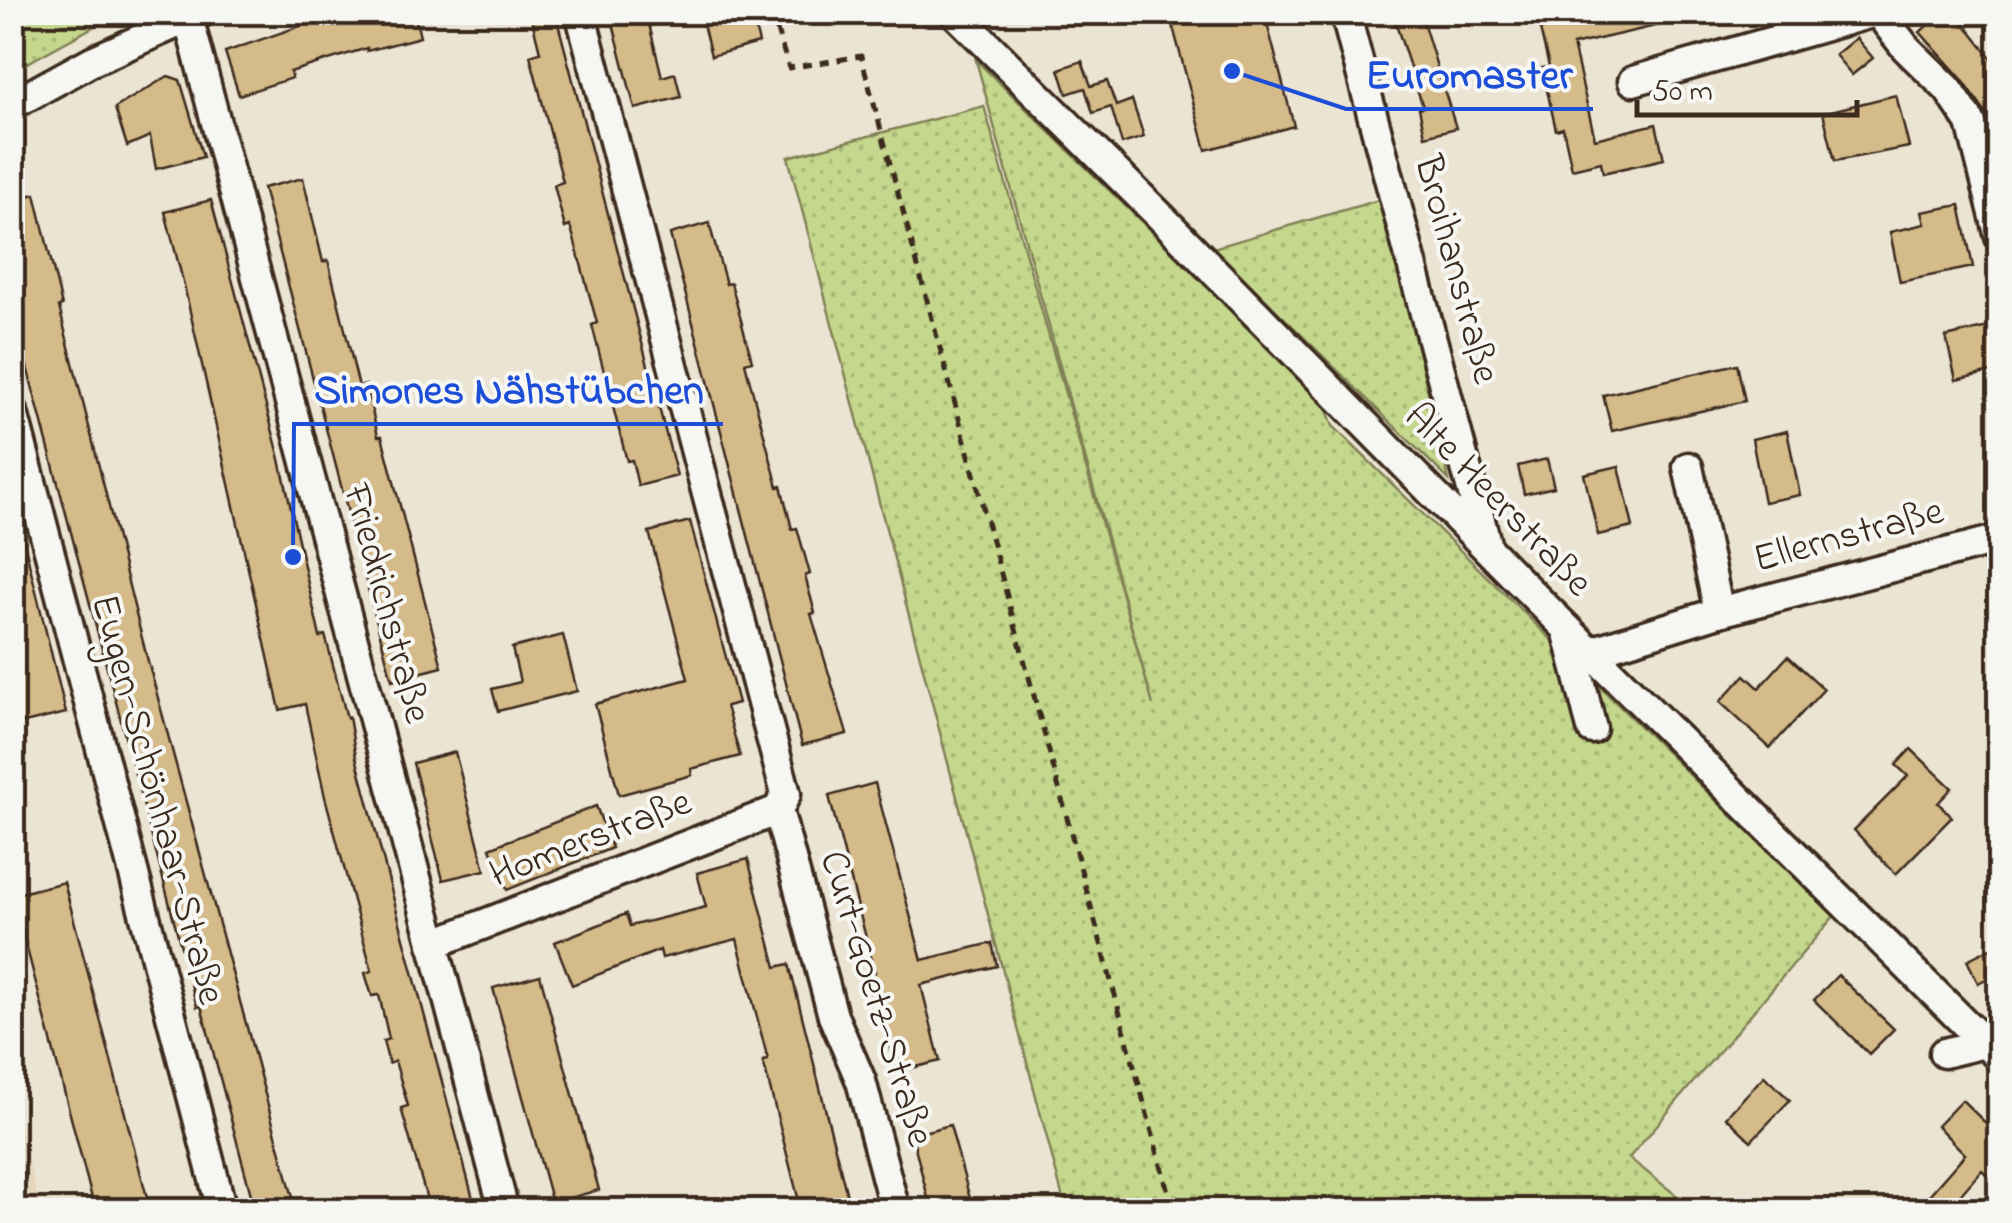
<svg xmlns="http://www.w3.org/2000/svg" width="2012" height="1223" font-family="'Indie Flower',sans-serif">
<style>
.built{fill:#e5d7bd}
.grass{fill:url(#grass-dots);stroke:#808055;stroke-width:2.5}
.building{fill:#d5ba8a;stroke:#3b2a1e;stroke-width:2.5}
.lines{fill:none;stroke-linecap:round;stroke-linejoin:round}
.minor-casing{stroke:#3b2a1e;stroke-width:35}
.path{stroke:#3b2a1e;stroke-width:5;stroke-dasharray:10 8;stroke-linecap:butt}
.minor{stroke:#f6f6f2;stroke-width:28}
.labels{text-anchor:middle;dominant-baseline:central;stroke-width:8;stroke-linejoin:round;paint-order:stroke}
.street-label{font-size:40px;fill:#3b2a1e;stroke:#f6f6f2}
.leader{fill:none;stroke:#1d4ed8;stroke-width:4}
.callout-dot{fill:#1d4ed8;stroke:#f6f6f2;stroke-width:4}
.callout-label{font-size:42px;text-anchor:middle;font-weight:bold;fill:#1d4ed8;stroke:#f6f6f2;stroke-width:8;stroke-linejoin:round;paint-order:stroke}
</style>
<defs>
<pattern id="grass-dots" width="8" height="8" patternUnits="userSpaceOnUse" patternTransform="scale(2.5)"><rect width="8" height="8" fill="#c4d78c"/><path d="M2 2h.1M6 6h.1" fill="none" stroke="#a9b978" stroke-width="1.8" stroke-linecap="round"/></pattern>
</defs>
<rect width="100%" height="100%" fill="#ece4d3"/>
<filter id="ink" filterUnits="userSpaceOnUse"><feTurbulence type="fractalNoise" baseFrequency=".01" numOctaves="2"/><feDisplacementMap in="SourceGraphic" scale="20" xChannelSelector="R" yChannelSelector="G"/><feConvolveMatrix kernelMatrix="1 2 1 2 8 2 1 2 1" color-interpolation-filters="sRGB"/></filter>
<g filter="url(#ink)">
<path class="built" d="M 13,1100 L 41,1210 L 13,1210 Z"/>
<g class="grass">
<path d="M 13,12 L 128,12 L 128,13 L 106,20 L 13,71 Z"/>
<path d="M 976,60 L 1323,399 L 1333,426 L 1834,916 L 1629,1158 L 1695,1210 L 1066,1210 L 788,157 L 984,106 L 1153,705 Z"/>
<path d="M 1382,199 L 1449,480 L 1213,248 Z"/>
</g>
<g class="building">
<path d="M 341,12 L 414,12 L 420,37 L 367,51 L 367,48 L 290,72 L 292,78 L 239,95 L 225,52 Z"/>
<path d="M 530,12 L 555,12 L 677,476 L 638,486 L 632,460 L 627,461 L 592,325 L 597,323 L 573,235 L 570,226 L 565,228 L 554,185 L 563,182 L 530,55 L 540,52 Z"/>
<path d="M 610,12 L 646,12 L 662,77 L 675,73 L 681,97 L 635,109 Z"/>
<path d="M 700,12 L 751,12 L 759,43 L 711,56 Z"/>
<path d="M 1169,12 L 1264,12 L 1294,126 L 1206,150 Z"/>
<path d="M 1392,12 L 1420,12 L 1456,128 L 1425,136 L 1419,108 L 1423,107 Z"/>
<path d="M 1566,12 L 1672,12 L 1673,22 L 1573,45 L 1595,139 L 1656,124 L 1664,159 L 1603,173 L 1601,162 L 1572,169 L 1563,128 L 1556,130 L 1542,68 L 1549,67 L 1540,29 L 1568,23 Z"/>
<path d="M 1943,12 L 1955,12 L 2000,69 L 2000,134 L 1962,79 L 1920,32 Z"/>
<path d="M 1856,38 L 1873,58 L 1852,75 L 1835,55 Z"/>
<path d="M 1082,61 L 1091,86 L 1107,81 L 1116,106 L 1132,100 L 1144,137 L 1122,144 L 1111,107 L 1093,113 L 1085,88 L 1067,94 L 1059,69 Z"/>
<path d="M 168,76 L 180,80 L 203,157 L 156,169 L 150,136 L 127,146 L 115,108 Z"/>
<path d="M 1896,95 L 1909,147 L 1835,161 L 1823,113 Z"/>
<path d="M 303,178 L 323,262 L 328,260 L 359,387 L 366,385 L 378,436 L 382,436 L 442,667 L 392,680 L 263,188 Z"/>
<path d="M 35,194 L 62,306 L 59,307 L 145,650 L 295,1205 L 275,1210 L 255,1210 L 201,1006 L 197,1007 L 17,329 L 20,328 L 12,296 L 12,200 Z"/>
<path d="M 211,200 L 279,455 L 320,637 L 325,635 L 347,718 L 349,717 L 356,757 L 476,1210 L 430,1210 L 401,1108 L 408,1106 L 395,1061 L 389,1064 L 383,1041 L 389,1039 L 379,995 L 372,996 L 365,973 L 372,971 L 325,797 L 305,704 L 280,710 L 184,285 L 165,212 Z"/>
<path d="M 1960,205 L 1973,267 L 1900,282 L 1890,232 L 1925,224 L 1922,212 Z"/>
<path d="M 709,223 L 726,284 L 731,283 L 752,361 L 745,363 L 778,487 L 781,486 L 792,529 L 797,528 L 810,574 L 805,576 L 815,613 L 811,614 L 847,734 L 802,745 L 670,234 Z"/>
<path d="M 1992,326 L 2000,370 L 1956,380 L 1946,337 Z"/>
<path d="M 1737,364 L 1745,401 L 1612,431 L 1603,395 Z"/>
<path d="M 1787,431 L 1800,495 L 1764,502 L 1752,439 Z"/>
<path d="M 1547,459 L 1554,487 L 1524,494 L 1518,466 Z"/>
<path d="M 1619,466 L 1633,527 L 1598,535 L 1584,474 Z"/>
<path d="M 690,521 L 738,703 L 726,706 L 740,756 L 691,769 L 692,775 L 619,795 L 595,704 L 688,679 L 649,532 Z"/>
<path d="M 21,530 L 66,713 L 20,724 L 12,694 L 12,531 Z"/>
<path d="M 563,635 L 577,691 L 498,711 L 492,689 L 520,682 L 512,648 Z"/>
<path d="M 1788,656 L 1824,689 L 1770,748 L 1720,702 L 1745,675 L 1759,688 Z"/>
<path d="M 1911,749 L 1952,788 L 1938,803 L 1952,817 L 1896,874 L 1854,830 L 1908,776 L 1896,765 Z"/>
<path d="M 455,752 L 485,870 L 443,880 L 413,763 Z"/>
<path d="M 875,783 L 922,960 L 992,943 L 997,966 L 921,985 L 940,1061 L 896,1072 L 877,996 L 868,998 L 863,975 L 875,972 L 829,796 Z"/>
<path d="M 596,806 L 612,848 L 507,890 L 490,848 Z"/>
<path d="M 748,859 L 776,967 L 789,964 L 847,1196 L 801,1209 L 763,1061 L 768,1060 L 737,939 L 662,958 L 660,950 L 572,985 L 555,942 L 626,914 L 630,926 L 706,907 L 697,873 Z"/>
<path d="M 64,882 L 148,1201 L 114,1210 L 95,1210 L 13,895 Z"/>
<path d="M 1991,948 L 2000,972 L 1978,983 L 1967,960 Z"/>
<path d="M 540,975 L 599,1190 L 552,1203 L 493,988 Z"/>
<path d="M 1838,975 L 1894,1029 L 1869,1054 L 1814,1000 Z"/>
<path d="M 1764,1076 L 1790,1100 L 1751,1141 L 1726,1117 Z"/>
<path d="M 1962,1100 L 2000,1137 L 2000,1164 L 1988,1176 L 1982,1170 L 1947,1210 L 1916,1210 L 1965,1154 L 1937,1126 Z"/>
<path d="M 950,1125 L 973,1210 L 931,1210 L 912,1135 Z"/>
</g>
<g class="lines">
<g class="minor-casing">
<g id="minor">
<path d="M 580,12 L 786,794 L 778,810"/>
<path d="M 954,12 L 1161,217 L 1519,581 L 2000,1058"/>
<path d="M 1345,12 L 1486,543"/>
<path d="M 1878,12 L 1906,48 L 1948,89 L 1971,123 L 2000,237"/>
<path d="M 188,17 L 504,1210"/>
<path d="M 1633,81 L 1875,12"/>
<path d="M 12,105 L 92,61 L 202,12"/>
<path d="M 12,409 L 222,1210"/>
<path d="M 1688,467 L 1719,612"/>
<path d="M 1567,629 L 1592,729"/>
<path d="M 1590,652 L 1719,612 L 2000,539"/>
<path d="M 778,810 L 833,1016 L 861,1081 L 895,1210"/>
<path d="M 433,944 L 778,810"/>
<path d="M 1944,1053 L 1985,1043"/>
</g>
</g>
<path class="path" d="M 771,12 L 789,68 L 861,56 L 1173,1210"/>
<use href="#minor" class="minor"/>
</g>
</g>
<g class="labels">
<g class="street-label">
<text transform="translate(1455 270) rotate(75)">Broihanstraße</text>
<text transform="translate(1497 501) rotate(46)">Alte Heerstraße</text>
<text transform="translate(1849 537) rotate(-15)">Ellernstraße</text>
<text transform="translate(385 604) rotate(75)">Friedrichstraße</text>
<text transform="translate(156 800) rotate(75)">Eugen-Schönhaar-Straße</text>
<text transform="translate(591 840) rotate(-21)">Homerstraße</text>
<text transform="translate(875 999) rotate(73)">Curt-Goetz-Straße</text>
</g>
</g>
<path class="leader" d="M1232 71L1346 109H1593M293 557L294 424H723"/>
<g class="callout-dot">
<circle cx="1232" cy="71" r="10"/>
<circle cx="293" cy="557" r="10"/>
</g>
<g class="callout-label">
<text x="1469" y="88">Euromaster</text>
<text x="509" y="403">Simones Nähstübchen</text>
</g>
<rect width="2012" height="1223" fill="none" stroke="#f6f6f2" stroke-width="50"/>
<rect x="25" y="25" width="1962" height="1173" fill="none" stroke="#3b2a1e" stroke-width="4" filter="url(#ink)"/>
<path d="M1637 100v15h220v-15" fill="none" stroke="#3b2a1e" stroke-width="5"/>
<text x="1652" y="100" font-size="30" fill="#3b2a1e" stroke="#f6f6f2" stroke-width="8" paint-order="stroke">50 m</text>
</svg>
